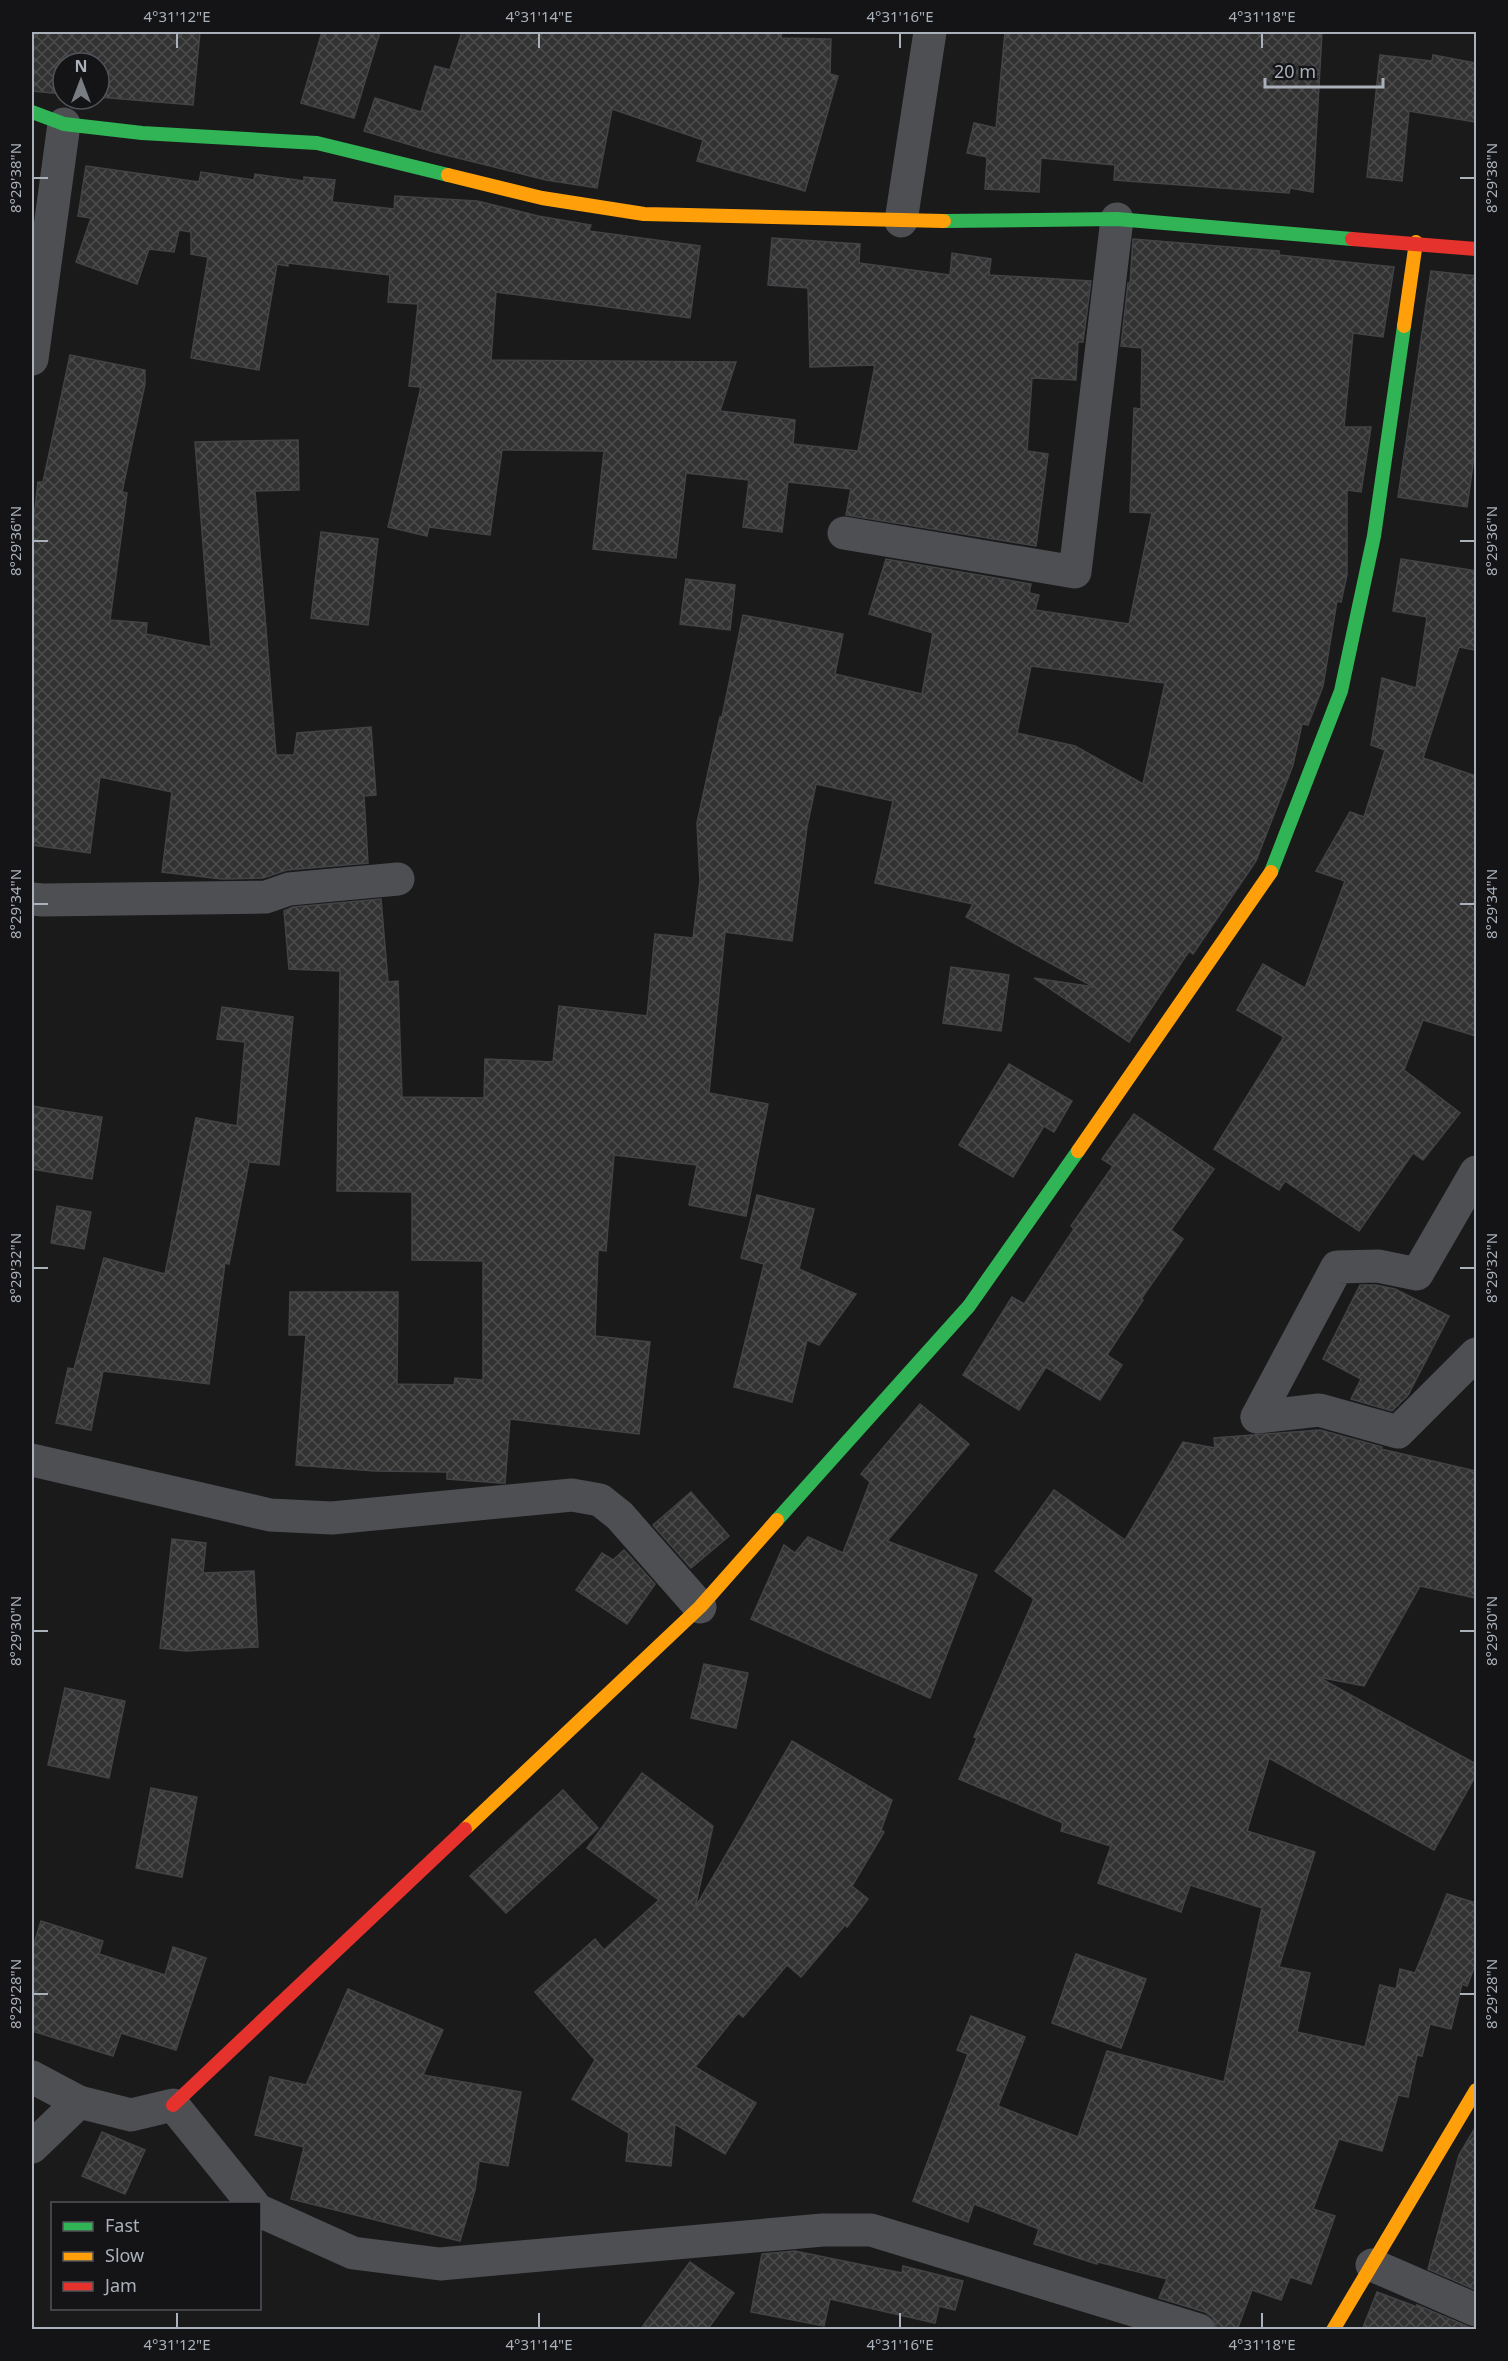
<svg xmlns="http://www.w3.org/2000/svg" width="1508" height="2361" font-family="'Noto Sans',sans-serif">
<style>
.building{fill:url(#building-cross-hatch);stroke:#424346;stroke-width:1.5;fill-rule:evenodd}
.lines{fill:none;stroke-linecap:round;stroke-linejoin:round}
.street{stroke:#4d4f53;stroke-width:33}
.fast{stroke:#30b455;stroke-width:14}
.slow{stroke:#ff9f0a;stroke-width:14}
.jam{stroke:#e5322d;stroke-width:14}
.ticks{fill:none;stroke:#aab1bb;stroke-width:2}
.neatline{fill:none;stroke:#aab1bb;stroke-width:2}
.ticks-label{font-size:15px;text-anchor:middle;fill:#aab1bb}
</style>
<defs>
<pattern id="building-cross-hatch" width="8" height="8" patternUnits="userSpaceOnUse" patternTransform="scale(1.5)"><rect width="8" height="8" fill="#323232"/><path d="M0 0l8 8M0 8l8-8" fill="none" stroke="#4d4d4e"/></pattern>
</defs>
<rect width="100%" height="100%" fill="#1a1a1a"/>
<g class="building">
<path d="M 32,32 L 200,32 L 193,105 L 99,97 L 99,63 L 63,63 L 63,94 L 32,91 Z"/>
<path d="M 322,32 L 380,32 L 354,118 L 301,103 Z"/>
<path d="M 462,32 L 782,32 L 781,38 L 831,39 L 830,74 L 838,76 L 805,191 L 697,161 L 703,140 L 612,109 L 597,188 L 546,180 L 434,152 L 364,131 L 375,98 L 421,112 L 435,66 L 450,70 Z"/>
<path d="M 1005,32 L 1322,32 L 1313,192 L 1290,188 L 1289,193 L 1114,180 L 1115,165 L 1041,158 L 1039,192 L 985,189 L 987,157 L 967,153 L 974,123 L 996,128 Z"/>
<path d="M 1380,55 L 1432,61 L 1433,55 L 1476,63 L 1476,122 L 1409,111 L 1402,181 L 1367,177 Z"/>
<path d="M 86,166 L 199,182 L 201,172 L 254,180 L 255,174 L 304,181 L 304,177 L 335,180 L 332,202 L 394,209 L 395,196 L 477,201 L 538,216 L 591,225 L 589,231 L 700,246 L 690,318 L 496,292 L 491,360 L 736,362 L 720,411 L 795,420 L 793,444 L 858,451 L 875,365 L 810,367 L 808,288 L 768,285 L 772,238 L 860,244 L 859,263 L 950,275 L 952,253 L 991,259 L 989,275 L 1091,281 L 1083,342 L 1078,342 L 1076,380 L 1032,378 L 1027,451 L 1048,454 L 1036,546 L 846,515 L 851,489 L 788,482 L 782,532 L 743,527 L 749,480 L 686,473 L 676,558 L 593,549 L 604,451 L 502,450 L 490,535 L 429,527 L 427,536 L 388,527 L 421,387 L 409,386 L 418,304 L 388,302 L 390,275 L 288,263 L 288,266 L 277,264 L 259,370 L 191,358 L 208,257 L 191,254 L 191,232 L 179,230 L 174,252 L 149,249 L 137,284 L 76,262 L 91,218 L 78,216 Z"/>
<path d="M 1133,239 L 1279,251 L 1279,255 L 1394,267 L 1383,337 L 1353,333 L 1344,427 L 1371,427 L 1361,492 L 1347,490 L 1347,575 L 1341,602 L 1337,601 L 1323,686 L 1308,725 L 1302,724 L 1293,765 L 1256,861 L 1193,954 L 1189,951 L 1129,1042 L 1034,978 L 1094,987 L 966,917 L 973,904 L 875,883 L 893,801 L 816,784 L 807,827 L 792,941 L 725,932 L 709,1093 L 768,1104 L 746,1216 L 689,1205 L 697,1165 L 614,1155 L 606,1251 L 598,1250 L 595,1336 L 650,1342 L 639,1434 L 510,1419 L 505,1483 L 501,1483 L 447,1479 L 447,1472 L 375,1471 L 296,1465 L 306,1335 L 289,1335 L 290,1292 L 398,1292 L 397,1384 L 454,1385 L 455,1378 L 483,1380 L 483,1261 L 412,1260 L 412,1192 L 337,1191 L 340,971 L 289,969 L 284,911 L 293,907 L 381,899 L 388,982 L 398,981 L 402,1097 L 484,1098 L 485,1059 L 553,1062 L 559,1006 L 647,1016 L 655,934 L 693,938 L 700,881 L 697,823 L 720,717 L 722,717 L 743,615 L 843,634 L 835,674 L 922,694 L 933,633 L 869,614 L 886,559 L 1031,584 L 1029,593 L 1039,595 L 1035,610 L 1129,624 L 1152,513 L 1130,512 L 1134,408 L 1141,409 L 1142,348 L 1121,346 L 1128,283 L 1130,283 ZM 1031,666 L 1165,683 L 1143,784 L 1075,746 L 1017,733 Z"/>
<path d="M 1431,271 L 1476,276 L 1476,443 L 1467,507 L 1398,497 Z"/>
<path d="M 70,355 L 145,370 L 145,384 L 122,492 L 127,493 L 110,620 L 147,623 L 146,634 L 211,647 L 195,442 L 298,440 L 299,490 L 255,491 L 276,755 L 294,755 L 297,733 L 371,727 L 376,795 L 364,796 L 368,863 L 287,870 L 263,878 L 222,879 L 162,872 L 172,792 L 100,777 L 90,853 L 32,845 L 32,534 L 38,482 L 43,482 Z"/>
<path d="M 321,532 L 378,539 L 368,625 L 311,618 Z"/>
<path d="M 1401,559 L 1476,571 L 1476,650 L 1459,647 L 1423,758 L 1476,776 L 1476,1036 L 1423,1020 L 1404,1070 L 1460,1113 L 1423,1160 L 1413,1153 L 1359,1231 L 1285,1181 L 1279,1190 L 1214,1149 L 1284,1037 L 1237,1010 L 1263,964 L 1305,988 L 1345,881 L 1316,871 L 1350,812 L 1364,817 L 1385,750 L 1371,745 L 1382,678 L 1416,688 L 1427,617 L 1393,611 Z"/>
<path d="M 686,579 L 735,585 L 730,630 L 680,624 Z"/>
<path d="M 951,967 L 1009,975 L 1001,1031 L 943,1023 Z"/>
<path d="M 222,1007 L 293,1017 L 279,1165 L 249,1162 L 229,1264 L 225,1263 L 209,1384 L 103,1371 L 91,1430 L 56,1423 L 68,1368 L 74,1369 L 104,1258 L 165,1274 L 196,1118 L 237,1126 L 245,1042 L 217,1039 Z"/>
<path d="M 1009,1064 L 1072,1101 L 1054,1132 L 1044,1126 L 1013,1177 L 959,1145 Z"/>
<path d="M 32,1106 L 102,1117 L 92,1179 L 32,1169 Z"/>
<path d="M 1134,1114 L 1214,1169 L 1171,1230 L 1183,1239 L 1141,1299 L 1143,1300 L 1107,1355 L 1122,1365 L 1100,1400 L 1046,1367 L 1019,1410 L 963,1375 L 1012,1297 L 1024,1304 L 1074,1229 L 1071,1226 L 1113,1166 L 1102,1159 Z"/>
<path d="M 757,1195 L 814,1209 L 799,1269 L 856,1294 L 819,1345 L 807,1340 L 792,1402 L 734,1387 L 764,1264 L 741,1258 Z"/>
<path d="M 57,1206 L 91,1212 L 84,1249 L 51,1243 Z"/>
<path d="M 1360,1285 L 1376,1285 L 1395,1289 L 1449,1316 L 1408,1395 L 1392,1411 L 1351,1399 L 1361,1379 L 1323,1359 Z"/>
<path d="M 920,1404 L 969,1444 L 887,1541 L 977,1575 L 930,1698 L 751,1619 L 784,1545 L 795,1553 L 808,1537 L 843,1553 L 870,1482 L 861,1474 Z"/>
<path d="M 1320,1430 L 1382,1447 L 1381,1449 L 1476,1471 L 1476,1598 L 1420,1586 L 1364,1686 L 1318,1677 L 1476,1764 L 1476,1775 L 1434,1850 L 1269,1758 L 1247,1831 L 1315,1852 L 1279,1967 L 1310,1973 L 1297,2032 L 1365,2047 L 1380,1985 L 1396,1989 L 1400,1969 L 1415,1973 L 1447,1894 L 1476,1903 L 1476,1963 L 1467,1986 L 1462,1984 L 1451,2029 L 1430,2024 L 1422,2056 L 1417,2055 L 1408,2097 L 1398,2095 L 1382,2151 L 1339,2139 L 1313,2209 L 1335,2216 L 1311,2284 L 1290,2277 L 1281,2300 L 1252,2290 L 1237,2330 L 1217,2330 L 1213,2318 L 1205,2312 L 1159,2298 L 1167,2279 L 1098,2262 L 1097,2264 L 1034,2244 L 1039,2229 L 974,2204 L 968,2222 L 913,2201 L 968,2054 L 957,2050 L 971,2016 L 1025,2037 L 998,2106 L 1078,2137 L 1107,2051 L 1224,2082 L 1262,1908 L 1190,1885 L 1181,1912 L 1098,1883 L 1111,1846 L 1061,1831 L 1063,1823 L 959,1779 L 977,1738 L 974,1737 L 1034,1599 L 995,1571 L 1054,1490 L 1125,1540 L 1183,1442 L 1215,1448 L 1214,1438 Z"/>
<path d="M 691,1492 L 729,1536 L 691,1568 L 653,1525 Z"/>
<path d="M 172,1539 L 206,1543 L 203,1573 L 254,1571 L 258,1647 L 186,1651 L 160,1648 Z"/>
<path d="M 624,1550 L 655,1584 L 627,1624 L 576,1590 L 602,1553 L 613,1560 Z"/>
<path d="M 704,1664 L 748,1673 L 736,1728 L 691,1718 Z"/>
<path d="M 65,1688 L 125,1701 L 109,1778 L 48,1765 Z"/>
<path d="M 792,1741 L 892,1800 L 881,1830 L 884,1832 L 852,1886 L 868,1899 L 847,1927 L 845,1925 L 801,1977 L 787,1965 L 743,2017 L 738,2013 L 695,2067 L 756,2103 L 725,2154 L 675,2124 L 671,2166 L 626,2161 L 629,2133 L 572,2099 L 595,2060 L 535,1992 L 595,1939 L 604,1950 L 659,1900 L 587,1848 L 642,1773 L 713,1826 L 695,1908 Z"/>
<path d="M 151,1788 L 197,1797 L 182,1877 L 136,1868 Z"/>
<path d="M 563,1790 L 598,1828 L 506,1913 L 470,1876 Z"/>
<path d="M 41,1921 L 103,1941 L 99,1954 L 165,1975 L 173,1947 L 206,1958 L 176,2050 L 121,2033 L 113,2056 L 32,2031 L 32,1950 Z"/>
<path d="M 1076,1954 L 1146,1979 L 1121,2048 L 1052,2023 Z"/>
<path d="M 348,1989 L 443,2030 L 423,2075 L 521,2092 L 508,2166 L 479,2161 L 475,2190 L 460,2241 L 291,2199 L 304,2147 L 255,2135 L 270,2077 L 306,2085 Z"/>
<path d="M 1475,2128 L 1476,2128 L 1476,2290 L 1428,2269 L 1459,2155 Z"/>
<path d="M 102,2132 L 145,2150 L 125,2194 L 82,2176 Z"/>
<path d="M 795,2251 L 902,2273 L 903,2266 L 963,2281 L 955,2310 L 939,2306 L 935,2323 L 830,2299 L 824,2326 L 751,2312 L 762,2254 Z"/>
<path d="M 690,2262 L 734,2293 L 707,2330 L 640,2330 Z"/>
<path d="M 1377,2292 L 1417,2307 L 1417,2305 L 1476,2330 L 1362,2330 Z"/>
</g>
<g class="lines">
<g class="street">
<path d="M 901,221 L 930,32"/>
<path d="M 32,359 L 64,124"/>
<path d="M 844,533 L 1075,572 L 1117,219"/>
<path d="M 32,899 L 43,900 L 266,897 L 289,889 L 398,879"/>
<path d="M 1257,1417 L 1337,1267 L 1378,1266 L 1417,1274 L 1476,1172"/>
<path d="M 1257,1417 L 1319,1410 L 1398,1432 L 1476,1354"/>
<path d="M 32,1460 L 270,1515 L 332,1518 L 572,1495 L 600,1500 L 620,1516 L 700,1607"/>
<path d="M 32,2077 L 79,2102"/>
<path d="M 32,2147 L 79,2102 L 131,2115 L 173,2105 L 253,2204"/>
<path d="M 260,2211 L 353,2253 L 440,2264 L 823,2230 L 871,2230 L 1199,2330"/>
<path d="M 1372,2265 L 1476,2310"/>
</g>
<g class="fast">
<path d="M 32,112 L 64,124 L 142,133 L 317,143 L 448,175"/>
<path d="M 944,221 L 1117,219 L 1352,239"/>
<path d="M 1271,872 L 1341,691 L 1374,536 L 1404,326"/>
<path d="M 777,1520 L 969,1306 L 1078,1151"/>
</g>
<g class="slow">
<path d="M 448,175 L 542,198 L 644,214 L 944,221"/>
<path d="M 1404,326 L 1416,242"/>
<path d="M 1078,1151 L 1271,872"/>
<path d="M 465,1829 L 700,1607 L 777,1520"/>
<path d="M 1333,2330 L 1476,2090"/>
</g>
<g class="jam">
<path d="M 1352,239 L 1476,249"/>
<path d="M 173,2105 L 465,1829"/>
</g>
</g>
<path class="ticks" d="M 177,33 L 177,48M 539,33 L 539,48M 900,33 L 900,48M 1262,33 L 1262,48M 33,178 L 48,178M 1460,178 L 1475,178M 33,541 L 48,541M 1460,541 L 1475,541M 33,904 L 48,904M 1460,904 L 1475,904M 33,1268 L 48,1268M 1460,1268 L 1475,1268M 33,1631 L 48,1631M 1460,1631 L 1475,1631M 33,1994 L 48,1994M 1460,1994 L 1475,1994M 177,2313 L 177,2328M 539,2313 L 539,2328M 900,2313 L 900,2328M 1262,2313 L 1262,2328"/>
<rect width="1508" height="2361" fill="none" stroke="#141416" stroke-width="66"/>
<rect x="51" y="2202" width="210" height="108" fill="#141416" stroke="#505358" stroke-width="1.5"/>
<rect x="63" y="2222" width="30" height="9" fill="#30b455" stroke="#505358" stroke-width="1.5"/>
<text x="105" y="2232" font-size="18" fill="#aab1bb">Fast</text>
<rect x="63" y="2252" width="30" height="9" fill="#ff9f0a" stroke="#505358" stroke-width="1.5"/>
<text x="105" y="2262" font-size="18" fill="#aab1bb">Slow</text>
<rect x="63" y="2282" width="30" height="9" fill="#e5322d" stroke="#505358" stroke-width="1.5"/>
<text x="105" y="2292" font-size="18" fill="#aab1bb">Jam</text>
<g transform="translate(81 81)"><circle r="28" fill="#141416" stroke="#505358" stroke-width="1.5"/>
<path d="M0-4.5L10 22L0 15L-10 22Z" fill="#787c83"/>
<text y="-9" font-size="16" font-weight="bold" text-anchor="middle" fill="#aab1bb">N</text>
</g>
<path d="M1265 78v9h118v-9" fill="none" stroke="#aab1bb" stroke-width="3"/>
<text x="1274" y="78" font-size="18" fill="#aab1bb" stroke="#141416" stroke-width="4.5" paint-order="stroke">20 m</text>
<rect x="33" y="33" width="1442" height="2295" class="neatline"/>
<g class="ticks-label">
<text x="177" y="22">4°31'12"E</text>
<text x="539" y="22">4°31'14"E</text>
<text x="900" y="22">4°31'16"E</text>
<text x="1262" y="22">4°31'18"E</text>
<text transform="translate(16 178) rotate(-90)" y="5">8°29'38"N</text>
<text transform="translate(1492 178) rotate(-90)" y="5">8°29'38"N</text>
<text transform="translate(16 541) rotate(-90)" y="5">8°29'36"N</text>
<text transform="translate(1492 541) rotate(-90)" y="5">8°29'36"N</text>
<text transform="translate(16 904) rotate(-90)" y="5">8°29'34"N</text>
<text transform="translate(1492 904) rotate(-90)" y="5">8°29'34"N</text>
<text transform="translate(16 1268) rotate(-90)" y="5">8°29'32"N</text>
<text transform="translate(1492 1268) rotate(-90)" y="5">8°29'32"N</text>
<text transform="translate(16 1631) rotate(-90)" y="5">8°29'30"N</text>
<text transform="translate(1492 1631) rotate(-90)" y="5">8°29'30"N</text>
<text transform="translate(16 1994) rotate(-90)" y="5">8°29'28"N</text>
<text transform="translate(1492 1994) rotate(-90)" y="5">8°29'28"N</text>
<text x="177" y="2350">4°31'12"E</text>
<text x="539" y="2350">4°31'14"E</text>
<text x="900" y="2350">4°31'16"E</text>
<text x="1262" y="2350">4°31'18"E</text>
</g>
</svg>
